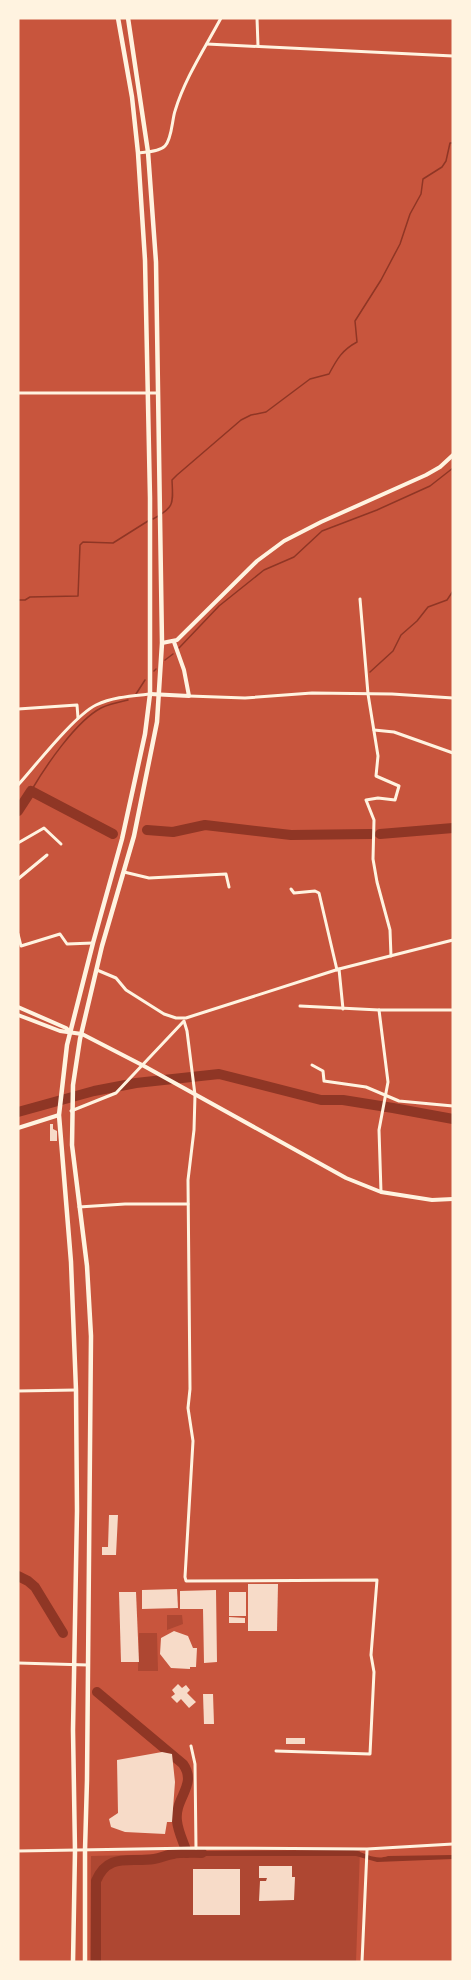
<svg xmlns="http://www.w3.org/2000/svg" width="471" height="1980" font-family="Mulish,sans-serif">
<style>
.green{fill:#ae4732}
.water{fill:#8f3625}
.lines{fill:none;stroke-linecap:round;stroke-linejoin:round}
.stream{stroke:#8f3625;stroke-width:1.5}
.river{stroke:#8f3625;stroke-width:10}
.building{fill:#f7dbc8}
.minor{stroke:#fff3e0;stroke-width:3}
.tertiary{stroke:#fff3e0;stroke-width:3}
.secondary{stroke:#fff3e0;stroke-width:4}
.primary{stroke:#fff3e0;stroke-width:4.5}
</style>
<rect width="100%" height="100%" fill="#c8553d"/>
<g class="green">
<path d="M 167,1615 L 182,1615 L 183,1624 L 167,1630 Z"/>
<path d="M 139,1633 L 157,1633 L 158,1671 L 138,1671 Z"/>
<path d="M 360,1849 L 356,1962 L 90,1962 L 91,1856 Z"/>
</g>
<path class="water" d="M 337,1850 C 344,1850 352,1849 358,1851 C 367,1855 377,1860 388,1856 L 453,1855 L 453,1859 L 377,1862 L 356,1856 L 190,1856 L 188,1851 Z"/>
<g class="lines">
<g class="stream">
<path d="M 153,519 C 175,507 173,504 172,480 L 177,475 L 241,420 L 251,415 L 266,412 L 310,379 L 329,374 C 337,359 342,350 357,342 L 355,321 L 381,280 L 400,244 L 410,214 L 421,194 L 423,179 L 442,167 L 446,161 L 450,143 L 453,143"/>
<path d="M 18,600 L 25,600 L 30,597 L 78,596 L 80,545 L 83,542 L 113,543 L 148,521"/>
<path d="M 179,648 L 219,606 L 264,570 L 294,557 L 322,531 L 377,510 L 430,486 L 453,468"/>
<path d="M 165,660 L 173,654"/>
<path d="M 154,671 L 156,669"/>
<path d="M 370,672 L 393,651 L 401,635 L 417,621 L 428,607 L 447,600 L 453,591"/>
<path d="M 136,694 L 145,680"/>
<path d="M 31,791 C 45,767 76,721 101,708 C 109,704 119,702 128,700"/>
</g>
<g class="river">
<path d="M 18,811 L 31,791 L 113,834"/>
<path d="M 147,830 L 173,832 L 205,825 L 291,835 L 371,834"/>
<path d="M 380,834 L 453,828"/>
<path d="M 18,1112 L 94,1091 L 136,1083 L 219,1074 L 321,1100 L 343,1100 L 393,1108 L 453,1119"/>
<path d="M 18,1576 L 28,1581 L 35,1587 L 63,1633"/>
<path d="M 97,1692 L 183,1764 C 198,1785 174,1798 177,1821 C 178,1832 184,1843 187,1853"/>
<path d="M 96,1962 L 96,1881 C 108,1852 130,1863 154,1859 C 161,1858 166,1855 173,1854 C 182,1852 192,1853 202,1853"/>
</g>
</g>
<g class="building">
<path d="M 50,1124 L 53,1124 L 53,1129 L 57,1131 L 57,1141 L 50,1141 Z"/>
<path d="M 109,1515 L 118,1515 L 116,1555 L 102,1555 L 102,1547 L 108,1547 Z"/>
<path d="M 248,1584 L 278,1584 L 277,1631 L 248,1631 Z"/>
<path d="M 177,1589 L 178,1608 L 142,1609 L 142,1590 Z"/>
<path d="M 216,1590 L 217,1662 L 204,1663 L 203,1609 L 180,1609 L 180,1591 Z"/>
<path d="M 119,1592 L 136,1592 L 139,1662 L 121,1662 Z"/>
<rect x="229" y="1592" width="17" height="24"/>
<path d="M 229,1617 L 245,1618 L 245,1623 L 229,1623 Z"/>
<path d="M 174,1631 L 188,1636 L 193,1648 L 197,1648 L 196,1667 L 190,1667 L 190,1669 L 171,1668 L 160,1654 L 161,1638 Z"/>
<path d="M 178,1684 L 182,1688 L 186,1685 L 190,1690 L 187,1693 L 196,1702 L 189,1708 L 181,1699 L 177,1703 L 171,1697 L 175,1694 L 172,1690 Z"/>
<path d="M 203,1694 L 213,1694 L 214,1724 L 204,1724 Z"/>
<rect x="286" y="1738" width="19" height="6"/>
<path d="M 162,1752 L 172,1754 L 175,1782 L 172,1822 L 167,1822 L 165,1834 L 125,1832 L 111,1827 L 109,1819 L 118,1813 L 117,1760 Z"/>
<path d="M 259,1866 L 292,1866 L 292,1877 L 295,1877 L 294,1900 L 259,1901 L 260,1881 L 266,1881 L 267,1878 L 259,1878 Z"/>
<rect x="193" y="1869" width="47" height="46"/>
</g>
<g class="lines">
<g class="minor">
<path d="M 257,18 L 258,46"/>
<path d="M 207,44 L 453,56"/>
<path d="M 360,599 L 368,694 L 378,756 L 376,776 L 399,786 L 395,800 L 378,798 L 366,800 L 374,820 L 373,859 L 377,882 L 390,930 L 391,956"/>
<path d="M 189,696 L 245,698 L 312,693 L 392,694 L 453,698"/>
<path d="M 18,709 L 77,705 L 78,718"/>
<path d="M 374,730 L 394,732 L 453,753"/>
<path d="M 18,785 C 36,765 74,716 96,705 C 113,697 131,696 150,694"/>
<path d="M 18,843 L 44,828 L 61,844"/>
<path d="M 124,872 L 149,878 L 226,874 L 229,887"/>
<path d="M 18,879 L 47,855"/>
<path d="M 291,889 L 294,893 L 315,891 L 319,893 L 337,970"/>
<path d="M 18,934 L 21,946 L 60,934 L 67,944 L 93,943"/>
<path d="M 339,969 L 343,1009"/>
<path d="M 97,970 L 116,978 L 126,990 L 164,1014 L 176,1018 L 186,1018 L 339,969 L 453,940"/>
<path d="M 300,1006 L 379,1010 L 453,1010"/>
<path d="M 379,1010 L 388,1082 L 379,1130 L 381,1192"/>
<path d="M 184,1021 L 187,1031 L 195,1095 L 194,1130 L 188,1180 L 190,1389 L 188,1408 L 193,1441 L 185,1577 L 186,1581 L 377,1580 L 371,1655 L 374,1672 L 370,1754 L 276,1751"/>
<path d="M 312,1065 L 323,1071 L 324,1081 L 366,1087 L 399,1101 L 453,1106"/>
<path d="M 71,1111 L 116,1093 L 183,1022"/>
<path d="M 79,1207 L 125,1204 L 188,1204"/>
<path d="M 18,1391 L 76,1390"/>
<path d="M 191,1746 L 195,1764 L 196,1848"/>
</g>
<g class="tertiary">
<path d="M 138,153 C 146,152 159,152 165,146 C 172,139 172,120 175,111 C 185,78 205,48 221,18"/>
<path d="M 18,393 L 157,393"/>
<path d="M 18,1663 L 88,1665"/>
<path d="M 18,1851 L 196,1848 L 367,1849 L 453,1844"/>
<path d="M 362,1962 L 367,1850"/>
</g>
<g class="secondary">
<path d="M 162,643 L 177,640 L 257,561 L 284,541 L 321,522 L 426,475 L 440,467 L 453,455"/>
<path d="M 150,694 L 189,696 L 184,670 L 174,642"/>
<path d="M 18,1007 L 66,1028 L 70,1032"/>
<path d="M 18,1015 L 60,1031 L 82,1034 L 144,1066 L 346,1178 L 381,1192 L 432,1200 L 453,1199"/>
<path d="M 18,1128 L 59,1115"/>
</g>
<g class="primary">
<path d="M 73,1962 L 75,1851 L 73,1730 L 77,1511 L 76,1390 L 71,1262 L 59,1115 L 67,1045 L 93,943 L 122,839 L 145,734 L 150,694 L 150,498 L 145,260 L 138,153 L 132,97 L 118,18"/>
<path d="M 85,1962 L 85,1850 L 87,1780 L 91,1336 L 87,1266 L 72,1145 L 73,1085 L 80,1039 L 102,946 L 134,836 L 157,722 L 162,643 L 156,262 L 148,152 L 128,18"/>
</g>
</g>
<rect width="471" height="1980" fill="none" stroke="#fff3e0" stroke-width="39"/>
</svg>
